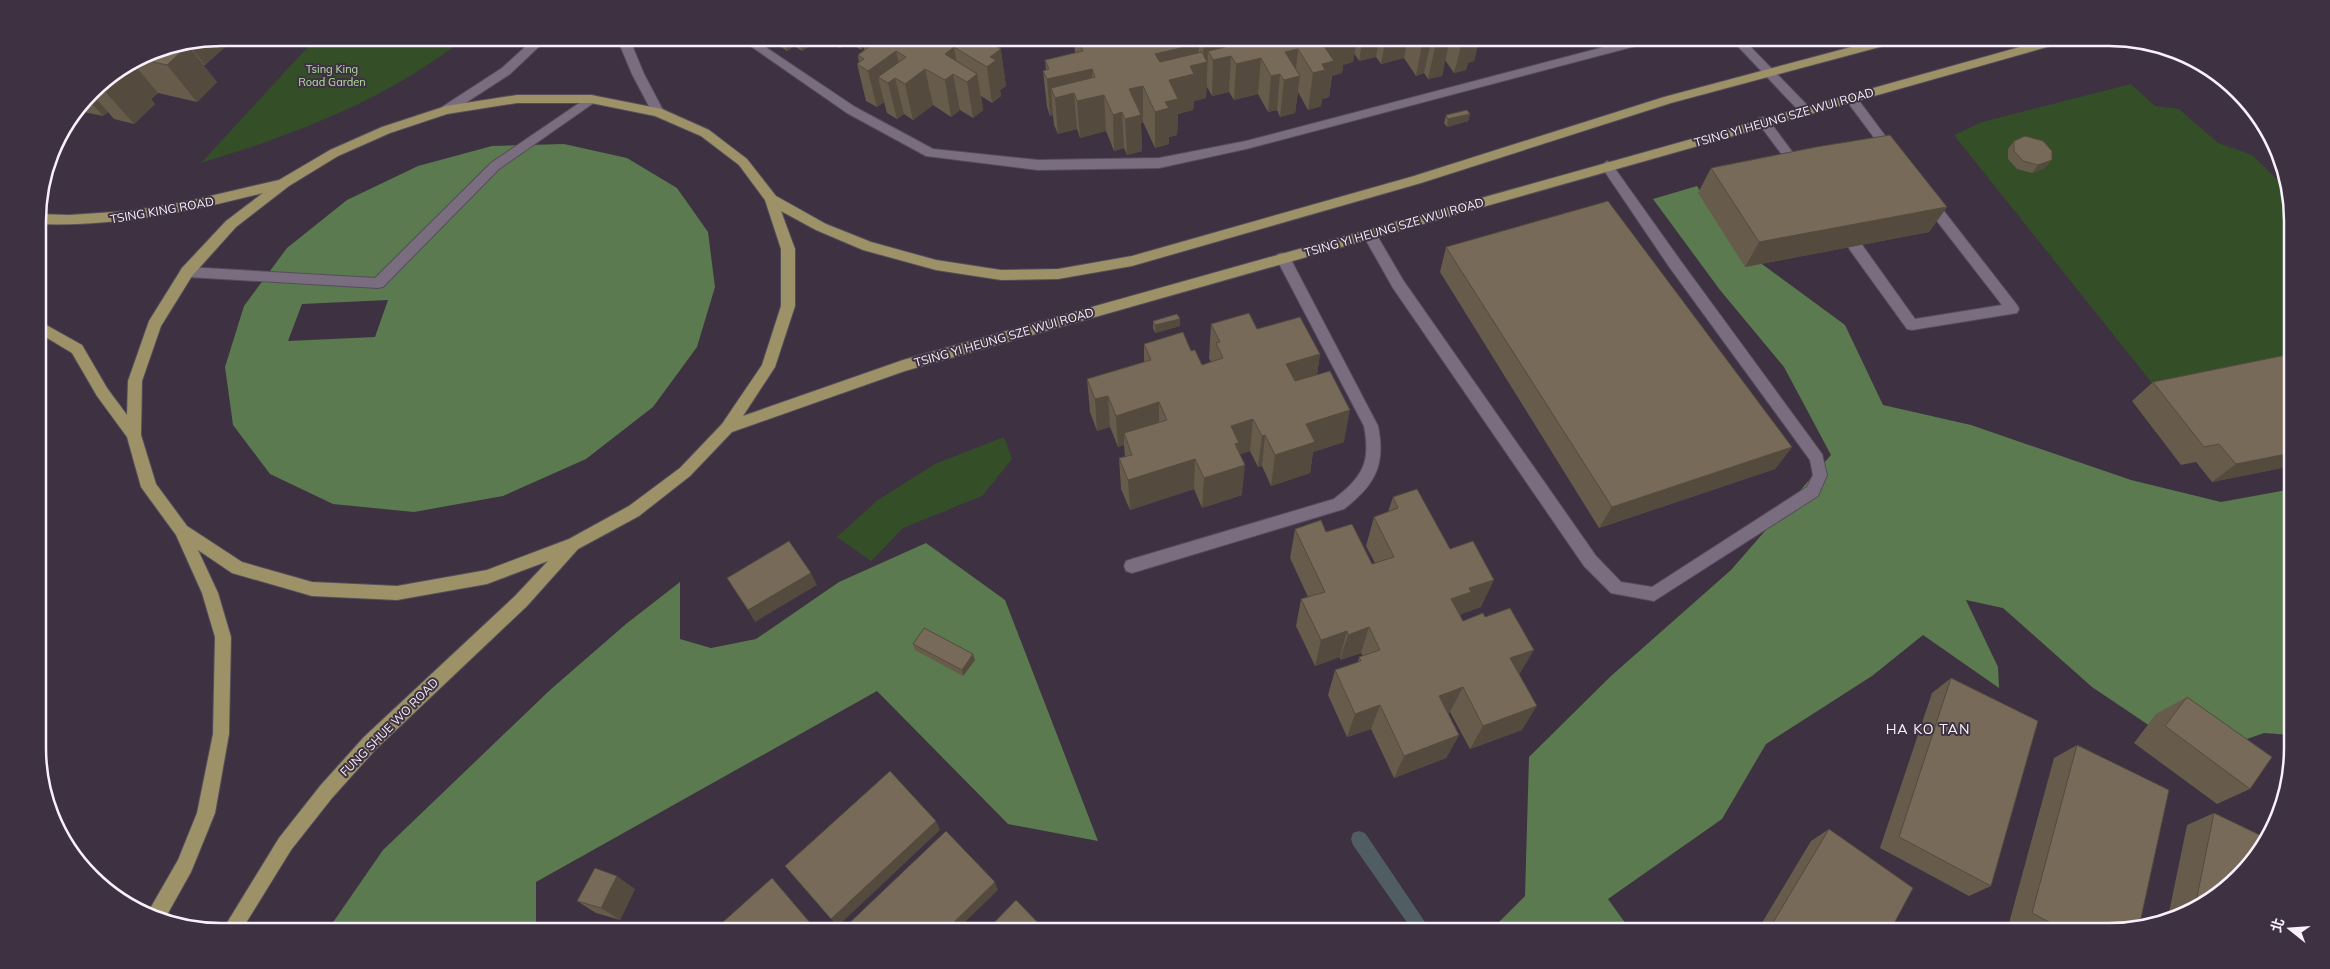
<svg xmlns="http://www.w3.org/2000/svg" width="2330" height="969" font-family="Mulish,'Noto Sans TC',sans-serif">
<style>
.green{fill:#344f28}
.forest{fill:#5c7a4f;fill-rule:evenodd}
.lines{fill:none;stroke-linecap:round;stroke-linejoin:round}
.stream{fill:#505e64;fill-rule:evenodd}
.minor-casing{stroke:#564d5b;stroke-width:2}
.major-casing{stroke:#564d5b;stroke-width:2}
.minor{fill:#7a6d80;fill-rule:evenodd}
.major{fill:#9c9167;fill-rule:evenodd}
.wall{fill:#675b4c}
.shaded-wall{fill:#544a3e}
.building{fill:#786a58;stroke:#544a3e}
.labels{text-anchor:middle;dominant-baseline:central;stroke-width:4;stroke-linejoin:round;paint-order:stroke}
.far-park-label{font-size:11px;fill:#b1e19e;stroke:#3d3142}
.street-label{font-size:12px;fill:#f8f1fc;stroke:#3d3142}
.neighbourhood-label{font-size:14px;letter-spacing:1px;fill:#f8f1fc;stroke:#3d3142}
.rim{fill:none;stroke:#f8f1fc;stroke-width:2.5}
</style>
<rect width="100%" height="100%" fill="#3d3142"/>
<g class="green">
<path d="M 316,38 L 465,38 C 388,99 294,135 201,163 Z"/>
<path d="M 2131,84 L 2155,106 L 2179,109 L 2218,143 L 2252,155 L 2290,192 L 2291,369 L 2160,393 L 1954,135 L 1982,122 Z"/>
<path d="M 1004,437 L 1012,459 L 982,496 L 903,528 L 871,561 L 837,537 L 878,500 L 935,464 Z"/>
</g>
<g class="forest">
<path d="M 564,144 L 627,158 L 677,188 L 708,232 L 715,287 L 697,347 L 653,407 L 586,459 L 503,496 L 414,512 L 333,504 L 270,474 L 233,425 L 225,367 L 244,306 L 287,248 L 347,200 L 418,166 L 492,146 ZM 388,300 L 375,337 L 288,341 L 302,304 Z"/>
<path d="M 1697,186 L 1732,242 L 1845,325 L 1883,405 L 1971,425 L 2131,480 L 2221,502 L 2292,489 L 2292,735 L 2264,733 L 2196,757 L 2092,687 L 2003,608 L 1966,600 L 1998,667 L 1999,688 L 1923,635 L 1872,676 L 1766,744 L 1722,819 L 1608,899 L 1631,931 L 1490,931 L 1525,896 L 1529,757 L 1611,676 L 1731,570 L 1831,455 L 1784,367 L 1720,290 L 1653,199 Z"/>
<path d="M 926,543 L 1005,600 L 1098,841 L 1008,824 L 877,691 L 536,882 L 536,931 L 327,931 L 383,850 L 550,690 L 626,624 L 680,582 L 680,639 L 711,648 L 756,639 L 839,582 Z"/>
</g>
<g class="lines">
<path class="stream" d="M 1359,831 L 1365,833 L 1431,931 L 1413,931 L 1353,845 L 1351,839 L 1353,833 Z"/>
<g class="minor-casing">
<g id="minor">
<path d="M 535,38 L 548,38 L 510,74 L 450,113 L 442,113 L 440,110 L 442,107 L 502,68 Z"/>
<path d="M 617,38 L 629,38 L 644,74 L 664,112 L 662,115 L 654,115 L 652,112 L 632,74 Z"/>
<path d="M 739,38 L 752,38 L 855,107 L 933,149 L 1038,160 L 1159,158 L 1246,141 L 1638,38 L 1657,38 L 1651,42 L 1246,149 L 1159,168 L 1038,170 L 926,156 L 847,113 Z"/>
<path d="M 1730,38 L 1742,38 L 1809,107 L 1811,110 L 1809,113 L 1801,113 Z"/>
<path d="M 1850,93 L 1854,94 L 1895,149 L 1897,152 L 1895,155 L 1887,155 L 1846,100 L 1844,97 Z"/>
<path d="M 591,95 L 595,96 L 597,99 L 595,102 L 499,169 L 383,287 L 378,288 L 187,277 L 182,276 L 180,272 L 182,268 L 187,267 L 375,278 L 491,163 Z"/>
<path d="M 1763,117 L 1767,118 L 1803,166 L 1805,169 L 1803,172 L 1795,172 L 1759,124 L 1757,121 L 1759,118 Z"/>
<path d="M 1607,161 L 1611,163 L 1680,260 L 1822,454 L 1827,475 L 1818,496 L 1654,601 L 1611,593 L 1584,566 L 1393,288 L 1363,235 L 1365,232 L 1375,232 L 1403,280 L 1596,556 L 1621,582 L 1652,587 L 1807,487 L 1813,475 L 1810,460 L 1670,268 L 1603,169 L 1601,166 Z"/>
<path d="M 1928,195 L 1933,197 L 2017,305 L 2019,309 L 2017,313 L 1912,330 L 1907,329 L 1850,250 L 1848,246 L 1850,242 L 1860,242 L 1915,319 L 2002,305 L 1923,203 L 1922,200 L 1923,197 Z"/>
<path d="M 1283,253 L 1288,254 L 1378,426 C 1386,465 1375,485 1344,509 L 1132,573 L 1126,571 L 1124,566 L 1126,561 L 1132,559 L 1334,499 C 1363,477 1371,462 1364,426 L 1276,258 L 1278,254 Z"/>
</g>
</g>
<g class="major-casing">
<path id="major" d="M 1885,38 L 1904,38 L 1902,41 L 1671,103 L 1421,183 L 1132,266 L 1058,279 L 1001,280 L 936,270 L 863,250 L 816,230 L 781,211 L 795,249 L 795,306 L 775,367 L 743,416 L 903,360 L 2052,38 L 2070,38 L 2068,41 L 905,371 L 732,432 L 690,476 L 639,516 L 578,549 L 527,606 L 376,749 L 332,798 L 291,850 L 241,931 L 222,931 L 279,838 L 320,786 L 364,737 L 515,596 L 548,561 L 487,584 L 397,600 L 312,596 L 232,573 L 198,550 L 218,593 L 231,637 L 229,734 L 215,813 L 191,872 L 163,922 L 147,914 L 178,860 L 197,813 L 213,734 L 215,637 L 202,593 L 176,535 L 141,487 L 127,437 L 97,396 L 72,353 L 39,333 L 39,321 L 82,345 L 107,388 L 127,415 L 128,381 L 149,321 L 182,268 L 226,221 L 263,193 C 188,212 115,227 38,224 L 38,214 L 69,215 L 129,211 L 189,201 L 279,180 L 330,150 L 382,127 L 446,106 L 517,95 L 591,95 L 662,109 L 709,130 L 747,159 L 776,196 L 826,224 L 871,242 L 936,260 L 1001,270 L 1058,269 L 1132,256 L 1414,176 L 1664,97 ZM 517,103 L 591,103 L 655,116 L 701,136 L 739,165 L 765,200 L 781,249 L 781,306 L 762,365 L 722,424 L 680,468 L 629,506 L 569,539 L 487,570 L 397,586 L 312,582 L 242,562 L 187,526 L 156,484 L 141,435 L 142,381 L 161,326 L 192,276 L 236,227 L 289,186 L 338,156 L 390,133 L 447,114 Z"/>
</g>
<use href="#minor" class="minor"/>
<use href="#major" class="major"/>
</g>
<g class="wall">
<path d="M 222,38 L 254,38 L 246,45 L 220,40 L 225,47 L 205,65 L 203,65 L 217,82 L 197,102 L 158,93 L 151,99 L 155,104 L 134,124 L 114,119 L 108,112 L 103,116 L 79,111 L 100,83 L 151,51 Z"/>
<path d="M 776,38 L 822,38 L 802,51 L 794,46 L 787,51 L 778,45 Z"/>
<path d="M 822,38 L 999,38 L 1006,86 L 1000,90 L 1001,96 L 992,103 L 981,96 L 983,110 L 973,118 L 960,110 L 951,117 L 933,105 L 913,120 L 904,114 L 897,119 L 887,113 L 884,102 L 877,107 L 866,101 L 857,64 L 859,62 L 858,55 L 864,50 L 864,47 L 861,50 L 849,42 L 840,48 Z"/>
<path d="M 1074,38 L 1104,38 L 1107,45 L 1110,45 L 1109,38 L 1194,38 L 1198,53 L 1199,38 L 1485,38 L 1485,39 L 1479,40 L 1474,61 L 1468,63 L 1466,70 L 1454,73 L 1445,60 L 1442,76 L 1428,79 L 1424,73 L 1416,76 L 1404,58 L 1381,64 L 1376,57 L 1359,61 L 1354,53 L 1353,62 L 1343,65 L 1342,73 L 1332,76 L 1329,97 L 1322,99 L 1321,106 L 1308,110 L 1298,92 L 1295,113 L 1280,117 L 1277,110 L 1268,112 L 1258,94 L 1234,100 L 1229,92 L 1212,96 L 1207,87 L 1207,78 L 1206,98 L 1194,101 L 1193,110 L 1178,114 L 1177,135 L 1169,137 L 1169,144 L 1155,148 L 1143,122 L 1141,123 L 1142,151 L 1127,155 L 1124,148 L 1114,151 L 1106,131 L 1080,138 L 1077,129 L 1058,134 L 1054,125 L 1053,115 L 1050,116 L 1047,107 L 1043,71 L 1046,70 L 1045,60 L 1075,53 Z"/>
<path d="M 1558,38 L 1586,38 L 1585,40 L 1572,44 L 1568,38 L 1560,40 Z"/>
<path d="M 1470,114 L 1468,121 L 1447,127 L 1444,123 L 1446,115 Z"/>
<path d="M 2014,141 L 2045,168 L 2032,173 L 2017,169 L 2008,159 L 2008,149 Z"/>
<path d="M 1711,168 L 1947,207 L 1929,232 L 1745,267 L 1698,193 Z"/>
<path d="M 1446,247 L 1792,447 L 1775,469 L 1599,528 L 1440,272 Z"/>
<path d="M 1153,321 L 1180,326 L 1155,333 L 1153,328 Z"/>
<path d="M 1211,324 L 1257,329 L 1320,354 L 1317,375 L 1344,442 L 1313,452 L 1310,473 L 1271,486 L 1262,466 L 1258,467 L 1250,451 L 1240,454 L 1242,495 L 1202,508 L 1194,489 L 1130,510 L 1121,489 L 1119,458 L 1125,457 L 1124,445 L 1118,447 L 1110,427 L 1097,431 L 1090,412 L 1087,379 L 1144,362 L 1144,344 L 1191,351 L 1202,365 L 1211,362 L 1209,358 Z"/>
<path d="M 2291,354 L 2292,466 L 2212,482 L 2196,462 L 2181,465 L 2132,401 L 2153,382 Z"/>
<path d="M 1393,497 L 1481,607 L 1461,614 L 1460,616 L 1463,621 L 1519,674 L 1522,730 L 1470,749 L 1450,712 L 1448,713 L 1459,735 L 1446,758 L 1394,778 L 1371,729 L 1347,737 L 1328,695 L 1335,670 L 1358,662 L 1359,657 L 1363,656 L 1361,653 L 1340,660 L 1340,657 L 1315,666 L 1296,626 L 1301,599 L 1308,597 L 1290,558 L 1295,529 L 1326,532 L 1372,564 L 1375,563 L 1366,546 L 1374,517 L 1388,512 Z"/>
<path d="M 913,644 L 975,660 L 963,676 L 915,650 Z"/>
<path d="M 1951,678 L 1991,886 L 1969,896 L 1880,848 L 1932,693 Z"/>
<path d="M 2187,697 L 2250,789 L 2217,804 L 2134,743 L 2156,714 Z"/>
<path d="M 2077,745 L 2120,931 L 2024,931 L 2009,923 L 2054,758 Z"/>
<path d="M 2214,813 L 2220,894 L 2167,922 L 2187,825 Z"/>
<path d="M 1829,829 L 1890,931 L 1757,931 L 1811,841 Z"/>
<path d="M 635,889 L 620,920 L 596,913 L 577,901 Z"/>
</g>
<g class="shaded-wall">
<path d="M 218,38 L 225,47 L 205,65 L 188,44 Z"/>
<path d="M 240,38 L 254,38 L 246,45 Z"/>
<path d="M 783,38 L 791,38 L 794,46 L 787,51 Z"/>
<path d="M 798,38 L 822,38 L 802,51 Z"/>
<path d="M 837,38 L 847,38 L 849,42 L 840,48 Z"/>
<path d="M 858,38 L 861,38 L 864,47 L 861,50 Z"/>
<path d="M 974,38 L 999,38 L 1006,86 L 1000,90 L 1001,96 L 992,103 L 987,67 Z"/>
<path d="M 1224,38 L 1246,38 L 1244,62 L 1261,58 L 1258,94 L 1234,100 L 1236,64 L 1231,56 L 1229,92 L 1212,96 L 1213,60 L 1208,51 L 1206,98 L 1194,101 L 1193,110 L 1178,114 L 1177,135 L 1169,137 L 1169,144 L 1155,148 L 1155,112 L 1165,102 L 1155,54 L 1198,44 L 1197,64 L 1203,63 L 1204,42 Z"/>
<path d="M 1305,38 L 1357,38 L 1353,62 L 1343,65 L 1342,73 L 1332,76 L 1329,97 L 1322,99 L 1321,106 L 1308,110 L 1313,73 Z"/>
<path d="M 1363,38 L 1379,38 L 1376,57 L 1359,61 Z"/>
<path d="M 1386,38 L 1408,38 L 1404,58 L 1381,64 Z"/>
<path d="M 1429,38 L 1432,38 L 1424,73 L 1416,76 L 1423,39 Z"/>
<path d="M 1463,38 L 1485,38 L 1485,39 L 1479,40 L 1474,61 L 1468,63 L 1466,70 L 1454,73 Z"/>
<path d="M 1561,38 L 1568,38 L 1560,40 Z"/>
<path d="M 1574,38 L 1586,38 L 1585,40 L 1572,44 Z"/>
<path d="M 1450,39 L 1442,76 L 1428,79 L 1436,43 Z"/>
<path d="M 188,45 L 217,82 L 197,102 L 167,65 Z"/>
<path d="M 954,47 L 959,77 L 953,74 L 960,110 L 951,117 L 945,80 L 945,54 Z"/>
<path d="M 1298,49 L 1295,77 L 1300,76 L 1295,113 L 1280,117 L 1284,80 L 1285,52 Z"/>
<path d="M 896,51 L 903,83 L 895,78 L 904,114 L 897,119 L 888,83 L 878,77 L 884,102 L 877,107 L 868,71 Z"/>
<path d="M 133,63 L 158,93 L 151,99 L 155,104 L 134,124 L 102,88 L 100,83 Z"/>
<path d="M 925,69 L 933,105 L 913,120 L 905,84 Z"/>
<path d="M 1092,69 L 1093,98 L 1104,95 L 1106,131 L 1080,138 L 1077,101 L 1074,93 L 1077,129 L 1058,134 L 1055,98 L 1051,88 L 1053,115 L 1050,116 L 1047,79 Z"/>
<path d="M 977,74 L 983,110 L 973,118 L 967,82 Z"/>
<path d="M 1280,74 L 1277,110 L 1268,112 L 1271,76 Z"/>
<path d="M 1143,86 L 1143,122 L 1141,123 L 1142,151 L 1127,155 L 1125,119 L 1129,89 Z"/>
<path d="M 92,94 L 108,112 L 103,116 L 88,99 Z"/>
<path d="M 1122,112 L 1124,148 L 1114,151 L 1113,115 Z"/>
<path d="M 1470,114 L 1468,121 L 1447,127 L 1448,119 Z"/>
<path d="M 2052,160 L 2045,168 L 2032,173 L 2038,165 Z"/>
<path d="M 1947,207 L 1929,232 L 1745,267 L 1759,242 Z"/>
<path d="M 1180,319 L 1180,326 L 1155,333 L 1155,325 Z"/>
<path d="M 1320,354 L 1315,387 L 1281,396 L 1286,364 Z"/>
<path d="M 1108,396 L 1110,427 L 1097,431 L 1095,399 Z"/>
<path d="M 1159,402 L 1159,434 L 1124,433 L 1124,445 L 1118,447 L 1116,416 Z"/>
<path d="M 1350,410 L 1344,442 L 1313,452 L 1310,473 L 1271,486 L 1275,455 L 1306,424 Z"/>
<path d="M 1253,419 L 1250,451 L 1238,455 L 1245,465 L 1242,495 L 1202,508 L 1204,478 L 1231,426 Z"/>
<path d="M 1265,435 L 1262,466 L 1258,467 L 1262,436 Z"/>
<path d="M 1792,447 L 1775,469 L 1599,528 L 1612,507 Z"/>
<path d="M 2292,453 L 2292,466 L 2212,482 L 2236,464 Z"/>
<path d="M 1195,459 L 1194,489 L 1130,510 L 1128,480 Z"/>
<path d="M 811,573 L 817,585 L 755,622 L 748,610 Z"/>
<path d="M 1494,580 L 1481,607 L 1461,614 L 1459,619 L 1451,599 L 1469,588 Z"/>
<path d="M 1369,627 L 1361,653 L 1340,660 L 1348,635 Z"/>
<path d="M 1347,631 L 1340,657 L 1315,666 L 1321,640 Z"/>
<path d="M 1534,650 L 1519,675 L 1510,658 Z"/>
<path d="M 973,654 L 975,660 L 963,676 L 962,670 Z"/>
<path d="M 1463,687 L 1450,712 L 1428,720 L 1439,696 Z"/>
<path d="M 1380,705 L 1371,729 L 1347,737 L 1355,714 Z"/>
<path d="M 1537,706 L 1522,730 L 1470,749 L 1483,726 Z"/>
<path d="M 1459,735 L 1446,758 L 1394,778 L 1404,756 Z"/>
<path d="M 936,821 L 940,830 L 838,926 L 831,919 Z"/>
<path d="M 617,876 L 635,889 L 620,920 L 601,908 Z"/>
<path d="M 772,878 L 779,886 L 818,931 L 817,931 Z"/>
<path d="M 995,882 L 998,890 L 956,931 L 945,931 Z"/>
</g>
<g class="building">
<path d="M 874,38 L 981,38 L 1001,49 L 990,57 L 996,60 L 987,67 L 954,47 L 945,54 L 977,74 L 967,82 L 953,74 L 945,80 L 925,69 L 905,84 L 895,78 L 888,83 L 878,77 L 906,57 L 896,51 L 868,71 L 857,64 L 864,59 L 858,55 L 878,40 Z"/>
<path d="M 1077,38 L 1104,38 L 1107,45 L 1121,42 L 1118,38 L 1194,38 L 1198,44 L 1155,54 L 1160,62 L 1202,52 L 1207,62 L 1190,66 L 1194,74 L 1169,80 L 1178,99 L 1165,102 L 1169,108 L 1155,112 L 1143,86 L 1129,89 L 1141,115 L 1125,119 L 1122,112 L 1113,115 L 1104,95 L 1077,101 L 1074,93 L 1055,98 L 1051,88 L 1095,77 L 1092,69 L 1047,79 L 1043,71 L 1049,69 L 1045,60 L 1083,51 Z"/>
<path d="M 1201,38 L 1224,38 L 1204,42 Z"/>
<path d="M 1249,38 L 1344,38 L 1322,43 L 1334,61 L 1322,64 L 1325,70 L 1313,73 L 1298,49 L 1285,52 L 1300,76 L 1284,80 L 1280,74 L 1271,76 L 1261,58 L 1236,64 L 1231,56 L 1213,60 L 1208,51 L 1251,41 Z"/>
<path d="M 1432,38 L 1449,38 L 1450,39 L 1436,43 Z"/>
<path d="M 185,45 L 188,45 L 167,65 L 139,59 L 151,51 Z"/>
<path d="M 119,71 L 102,88 L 98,87 L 100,83 Z"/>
<path d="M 1467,110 L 1470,114 L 1448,119 L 1446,115 Z"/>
<path d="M 1890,135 L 1947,207 L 1759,242 L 1711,168 L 1816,147 Z"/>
<path d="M 2025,136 L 2043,141 L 2052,151 L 2052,160 L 2038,165 L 2023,161 L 2014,151 L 2014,141 Z"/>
<path d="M 1608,201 L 1792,447 L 1612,507 L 1446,247 Z"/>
<path d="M 1249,313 L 1257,329 L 1300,317 L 1320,354 L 1286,364 L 1295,381 L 1330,371 L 1350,410 L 1306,424 L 1315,442 L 1275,455 L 1265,435 L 1262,436 L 1253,419 L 1231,426 L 1239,443 L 1235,444 L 1245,465 L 1204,478 L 1195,459 L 1128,480 L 1119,458 L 1132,455 L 1124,433 L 1167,420 L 1159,402 L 1116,416 L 1108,396 L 1095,399 L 1087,379 L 1151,360 L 1144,344 L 1183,332 L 1191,351 L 1195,350 L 1202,365 L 1223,358 L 1216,343 L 1220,342 L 1211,324 Z"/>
<path d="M 1177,314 L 1180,319 L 1155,325 L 1153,321 Z"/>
<path d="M 2291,354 L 2292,453 L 2236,464 L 2219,444 L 2204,447 L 2153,382 Z"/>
<path d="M 1417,489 L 1450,549 L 1473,541 L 1494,580 L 1469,588 L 1471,592 L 1451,599 L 1463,621 L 1483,613 L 1485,617 L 1510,608 L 1534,650 L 1510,658 L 1537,706 L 1483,726 L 1463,687 L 1439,696 L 1459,735 L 1404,756 L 1380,705 L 1355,714 L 1335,670 L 1361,661 L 1359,657 L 1380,650 L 1369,627 L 1348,635 L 1347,631 L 1321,640 L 1301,599 L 1325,592 L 1295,529 L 1321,520 L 1326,532 L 1352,524 L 1372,564 L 1394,557 L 1374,517 L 1398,508 L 1393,497 Z"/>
<path d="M 789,541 L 811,573 L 748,610 L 727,578 Z"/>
<path d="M 924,628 L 973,654 L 962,670 L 913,644 Z"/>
<path d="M 1951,678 L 2038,721 L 1991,886 L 1899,837 Z"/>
<path d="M 2187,697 L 2272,757 L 2250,789 L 2165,726 Z"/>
<path d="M 2077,745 L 2169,790 L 2139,927 L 2120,931 L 2066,931 L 2032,913 Z"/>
<path d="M 890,771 L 936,821 L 831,919 L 785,866 Z"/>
<path d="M 2214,813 L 2266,838 L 2255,859 L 2220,894 L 2195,907 Z"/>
<path d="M 1829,829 L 1913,888 L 1890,931 L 1768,931 Z"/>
<path d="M 946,831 L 995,882 L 945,931 L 843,931 L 842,930 Z"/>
<path d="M 595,868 L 617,876 L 601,908 L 577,901 Z"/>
<path d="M 772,878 L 817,931 L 713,931 Z"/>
<path d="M 1016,900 L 1046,931 L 986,931 Z"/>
</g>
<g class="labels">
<g class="far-park-label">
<text x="332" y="69">Tsing King<tspan x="332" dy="13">Road Garden</tspan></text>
</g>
<g class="street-label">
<text transform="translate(1784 117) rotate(-16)">TSING YI HEUNG SZE WUI ROAD</text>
<text transform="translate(162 210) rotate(-10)">TSING KING ROAD</text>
<text transform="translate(1394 227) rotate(-16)">TSING YI HEUNG SZE WUI ROAD</text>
<text transform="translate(1004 337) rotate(-16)">TSING YI HEUNG SZE WUI ROAD</text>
<text transform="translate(389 727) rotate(-45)">FUNG SHUE WO ROAD</text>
</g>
<g class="neighbourhood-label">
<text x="1928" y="729">HA KO TAN</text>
</g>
</g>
<path d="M0 0H2330V969H0ZM221 46H2109A175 175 0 0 1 2284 221V748A175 175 0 0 1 2109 923H221A175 175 0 0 1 46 748V221A175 175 0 0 1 221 46Z" fill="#3d3142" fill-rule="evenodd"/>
<path class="rim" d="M221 46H2109A175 175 0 0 1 2284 221V748A175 175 0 0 1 2109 923H221A175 175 0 0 1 46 748V221A175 175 0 0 1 221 46Z"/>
<g transform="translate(2290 929) rotate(287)" stroke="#3d3142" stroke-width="4" paint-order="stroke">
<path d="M0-4L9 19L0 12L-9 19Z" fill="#f8f1fc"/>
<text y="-8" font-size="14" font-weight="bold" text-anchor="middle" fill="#f8f1fc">北</text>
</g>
</svg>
